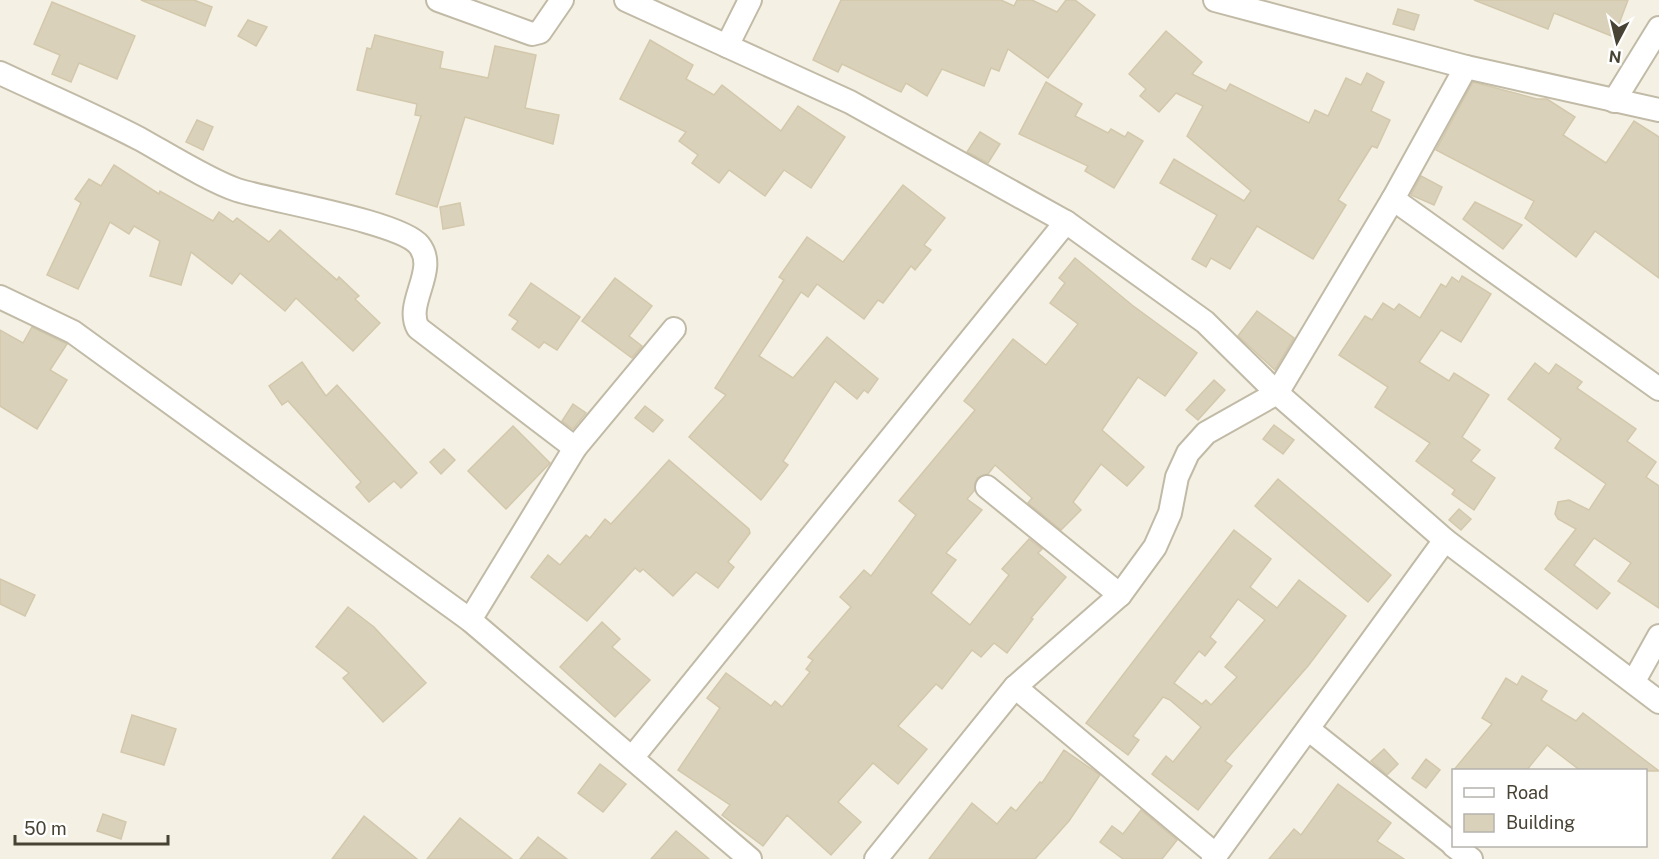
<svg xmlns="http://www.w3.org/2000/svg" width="1659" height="859" font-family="'Public Sans',sans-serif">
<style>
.building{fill:#dad1bb;stroke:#d3c8ab;stroke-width:1.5;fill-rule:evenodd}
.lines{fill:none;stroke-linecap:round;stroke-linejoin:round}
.minor-casing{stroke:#c1baa6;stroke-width:26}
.minor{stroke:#fff;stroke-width:22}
</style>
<rect width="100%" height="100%" fill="#f4f1e4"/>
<g class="building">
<path d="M 141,0 L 194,0 L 212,7 L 205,26 Z"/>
<path d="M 841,0 L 1001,0 L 1014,6 L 1017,0 L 1032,0 L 1057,12 L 1066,0 L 1075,0 L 1095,15 L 1048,78 L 1008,49 L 999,71 L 991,68 L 984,86 L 942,69 L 927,96 L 906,83 L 901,92 L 842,64 L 838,72 L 813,60 Z"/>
<path d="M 1474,0 L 1628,0 L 1614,37 L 1554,13 L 1548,29 Z"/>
<path d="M 52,2 L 135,36 L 117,79 L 79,63 L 71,82 L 52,74 L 60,55 L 34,44 Z"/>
<path d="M 1398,9 L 1419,15 L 1414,30 L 1393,24 Z"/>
<path d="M 248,20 L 267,27 L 256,46 L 238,36 Z"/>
<path d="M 1166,31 L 1202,62 L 1192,74 L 1226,91 L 1230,84 L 1309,123 L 1315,110 L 1328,116 L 1346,78 L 1361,85 L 1367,73 L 1384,82 L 1371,111 L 1390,120 L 1377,148 L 1372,146 L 1338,200 L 1346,205 L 1313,259 L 1257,226 L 1230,269 L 1211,258 L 1206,267 L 1192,259 L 1217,215 L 1160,183 L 1174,159 L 1244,201 L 1251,191 L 1187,136 L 1203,106 L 1176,93 L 1159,112 L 1140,96 L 1146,89 L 1129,74 Z"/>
<path d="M 375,35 L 443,52 L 440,68 L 488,78 L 495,46 L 536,55 L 525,108 L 559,115 L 553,144 L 465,117 L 437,207 L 396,194 L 421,116 L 415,115 L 417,104 L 357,90 L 367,48 L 371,49 Z"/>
<path d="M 650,40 L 693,65 L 686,79 L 714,95 L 722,85 L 781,131 L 798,106 L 845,137 L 811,188 L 784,170 L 765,196 L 729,170 L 719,183 L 692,163 L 698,155 L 679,141 L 686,132 L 620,99 Z"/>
<path d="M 1046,82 L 1082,104 L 1075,116 L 1108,133 L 1111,129 L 1125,137 L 1128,132 L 1143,141 L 1114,188 L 1085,171 L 1088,166 L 1019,134 Z"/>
<path d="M 1473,82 L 1537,99 L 1547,99 L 1575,117 L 1563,135 L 1606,163 L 1634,121 L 1659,137 L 1659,278 L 1595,231 L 1576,257 L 1525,218 L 1534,201 L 1436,150 Z"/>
<path d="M 197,120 L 213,127 L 203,150 L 186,142 Z"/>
<path d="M 980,132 L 1000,144 L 988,163 L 967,152 Z"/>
<path d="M 114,165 L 159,194 L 160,191 L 213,221 L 219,212 L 233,222 L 237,218 L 269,242 L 280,230 L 337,280 L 339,277 L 359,296 L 355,299 L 380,323 L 353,351 L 296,298 L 285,311 L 240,273 L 232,284 L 191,252 L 181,285 L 150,276 L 160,241 L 134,226 L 129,234 L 110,222 L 78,289 L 47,275 L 81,203 L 75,199 L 89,179 L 101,186 Z"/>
<path d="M 1421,176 L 1442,187 L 1434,205 L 1411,195 Z"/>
<path d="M 903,185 L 945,218 L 924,245 L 931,250 L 915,270 L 911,266 L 883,303 L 878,300 L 864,319 L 817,284 L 808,297 L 801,292 L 759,356 L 793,378 L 827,337 L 878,379 L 868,393 L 864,390 L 857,399 L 835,381 L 783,461 L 788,465 L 761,500 L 689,437 L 726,395 L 715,388 L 784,280 L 779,277 L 807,237 L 843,262 Z"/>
<path d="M 1475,202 L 1522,225 L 1503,249 L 1463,219 Z"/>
<path d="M 460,203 L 464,225 L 443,229 L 440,207 Z"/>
<path d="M 1075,258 L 1132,305 L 1197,353 L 1165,396 L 1138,377 L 1102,430 L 1144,467 L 1127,486 L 1101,464 L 1073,502 L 1081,510 L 1061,530 L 1028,503 L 1032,498 L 995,465 L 988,474 L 977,478 L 974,491 L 967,499 L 982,510 L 946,553 L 956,560 L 931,593 L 970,625 L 1009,575 L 1002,569 L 1029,539 L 1042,549 L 1038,553 L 1066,577 L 1031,618 L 1033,619 L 1007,653 L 994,643 L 981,657 L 972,650 L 942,689 L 936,684 L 898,726 L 927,749 L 898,784 L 873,763 L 838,802 L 861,822 L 831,855 L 787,815 L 763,846 L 722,815 L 730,805 L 678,770 L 720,708 L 707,698 L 726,673 L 771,706 L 775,701 L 782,707 L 810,672 L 806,669 L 813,660 L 808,657 L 851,607 L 840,597 L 864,570 L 871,576 L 916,515 L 899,501 L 975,410 L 964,401 L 1013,339 L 1046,365 L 1078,324 L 1050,303 L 1065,283 L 1059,278 Z"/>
<path d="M 1462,276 L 1491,294 L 1461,342 L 1441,330 L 1419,362 L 1449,381 L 1454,373 L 1489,395 L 1462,437 L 1480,450 L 1471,461 L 1495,478 L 1474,510 L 1452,494 L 1455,490 L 1416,461 L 1430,443 L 1375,407 L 1388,387 L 1339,355 L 1365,316 L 1372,320 L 1383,303 L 1394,310 L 1399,304 L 1420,318 L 1441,284 L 1446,287 L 1452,277 L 1459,282 Z"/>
<path d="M 615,278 L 652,306 L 629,336 L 642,346 L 632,358 L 582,321 Z"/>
<path d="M 531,283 L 580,317 L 557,350 L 544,342 L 539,348 L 512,329 L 518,321 L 509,315 Z"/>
<path d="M 1257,311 L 1294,338 L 1275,370 L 1238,336 Z"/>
<path d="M 32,327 L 67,344 L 50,370 L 67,380 L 37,429 L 0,406 L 0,330 L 23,343 Z"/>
<path d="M 302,362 L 326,396 L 337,385 L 417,473 L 401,488 L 394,481 L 369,502 L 356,487 L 361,482 L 288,401 L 282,405 L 269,386 Z"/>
<path d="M 1535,363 L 1549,374 L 1556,364 L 1582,382 L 1577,388 L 1636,429 L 1627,441 L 1656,462 L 1646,477 L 1659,486 L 1659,608 L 1618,581 L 1631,563 L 1594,538 L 1574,565 L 1610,593 L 1597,609 L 1545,569 L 1576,529 L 1558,519 L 1555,514 L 1558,502 L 1569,500 L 1589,510 L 1606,484 L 1555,448 L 1561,439 L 1508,399 Z"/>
<path d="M 1214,380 L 1225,390 L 1198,420 L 1186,410 Z"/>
<path d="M 573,404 L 586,413 L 573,429 L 562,421 Z"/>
<path d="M 645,406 L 663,420 L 653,432 L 635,418 Z"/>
<path d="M 1274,425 L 1294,440 L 1283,454 L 1263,439 Z"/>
<path d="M 513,426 L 550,463 L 506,509 L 468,471 Z"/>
<path d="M 444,449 L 455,460 L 441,474 L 430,462 Z"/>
<path d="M 669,460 L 749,529 L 750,533 L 728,562 L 734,567 L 718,588 L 696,572 L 673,596 L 643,569 L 640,572 L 635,568 L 587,621 L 531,577 L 548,555 L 560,565 L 586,535 L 590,538 L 605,519 L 611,524 Z"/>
<path d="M 1278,479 L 1391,575 L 1368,602 L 1255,506 Z"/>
<path d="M 1459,509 L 1471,519 L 1461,530 L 1449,520 Z"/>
<path d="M 1234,530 L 1271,559 L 1250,587 L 1277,608 L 1299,580 L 1346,616 L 1308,666 L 1225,761 L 1232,766 L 1198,810 L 1152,774 L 1166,756 L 1173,762 L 1201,727 L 1170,700 L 1163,697 L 1133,736 L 1139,740 L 1128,755 L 1086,723 ZM 1238,599 L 1265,620 L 1225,667 L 1237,677 L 1211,705 L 1206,700 L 1202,704 L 1174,683 L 1199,651 L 1205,656 L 1216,642 L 1210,637 Z"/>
<path d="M 0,579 L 35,595 L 25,616 L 0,604 Z"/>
<path d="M 348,607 L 374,627 L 426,683 L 383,722 L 343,678 L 349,673 L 316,647 Z"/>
<path d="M 602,622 L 620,639 L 612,647 L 650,680 L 615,717 L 560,667 Z"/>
<path d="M 1522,676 L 1547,691 L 1541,700 L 1576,721 L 1583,713 L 1659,771 L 1581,771 L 1547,745 L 1526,771 L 1453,771 L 1492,724 L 1482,718 L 1506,678 L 1517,685 Z"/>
<path d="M 132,715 L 176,729 L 164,765 L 121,752 Z"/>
<path d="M 1384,749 L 1398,764 L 1387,775 L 1371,761 Z"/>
<path d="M 1064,750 L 1100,775 L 1069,821 L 1035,859 L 929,859 L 972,803 L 997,824 L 1011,807 L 1016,811 L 1040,782 L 1042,783 Z"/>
<path d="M 1426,759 L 1440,770 L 1426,788 L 1412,778 Z"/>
<path d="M 600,764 L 626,784 L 603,812 L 578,793 Z"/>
<path d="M 1338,784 L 1391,823 L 1377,841 L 1404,859 L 1269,859 L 1294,829 L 1301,835 Z"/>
<path d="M 1141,810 L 1177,840 L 1162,859 L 1123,859 L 1100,842 L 1112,826 L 1123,834 Z"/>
<path d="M 103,814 L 126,822 L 121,839 L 97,831 Z"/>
<path d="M 364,816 L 417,859 L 332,859 Z"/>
<path d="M 460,818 L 512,859 L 427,859 Z"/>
<path d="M 676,831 L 709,859 L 651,859 Z"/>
<path d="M 538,837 L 567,859 L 520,859 Z"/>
</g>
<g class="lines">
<g class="minor-casing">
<g id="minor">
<path d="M 438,0 L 532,34 L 540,32 L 562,0"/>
<path d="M 626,0 L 850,102 L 1066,222 L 1205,322 L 1277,393 L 1445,540 L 1659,702"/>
<path d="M 1215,0 L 1466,67 L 1659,110"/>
<path d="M 727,46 L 750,0"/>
<path d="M 0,73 C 47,95 94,115 140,139 C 167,154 210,181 237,190 C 272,201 401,222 419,245 C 439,270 404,303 418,328 L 575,448"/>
<path d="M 1614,101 L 1659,28"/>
<path d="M 1393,199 L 1659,389"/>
<path d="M 0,297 L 73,332 L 470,620 L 750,859"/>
<path d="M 987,487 L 1120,595"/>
<path d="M 470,620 L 575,448 L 674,329"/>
<path d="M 1634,681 L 1659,636"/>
<path d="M 1015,687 L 1216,855"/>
<path d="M 1308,729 L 1454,845"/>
<path d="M 632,758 L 1066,222"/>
<path d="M 1454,846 L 1471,859"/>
<path d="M 876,859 L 1015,687 L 1120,595 L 1155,547 L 1170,513 L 1177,477 L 1188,453 L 1206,433 L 1277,393 L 1393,199 L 1466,67"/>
<path d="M 1213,859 L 1445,540"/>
</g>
</g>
<use href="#minor" class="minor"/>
</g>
<rect x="1452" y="769" width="195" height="78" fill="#ffffff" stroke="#b5b3ad" stroke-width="1.5"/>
<rect x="1464" y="788" width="30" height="9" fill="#ffffff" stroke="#b5b3ad" stroke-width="1.5"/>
<text x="1506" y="799" font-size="18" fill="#474233">Road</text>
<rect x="1464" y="814" width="30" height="18" fill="#dad1bb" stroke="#b5b3ad" stroke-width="1.5"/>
<text x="1506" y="829" font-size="18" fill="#474233">Building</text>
<g transform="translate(1617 42) rotate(187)" stroke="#ffffff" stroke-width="4.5" paint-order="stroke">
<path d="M0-4.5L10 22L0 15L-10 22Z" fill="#474233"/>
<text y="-9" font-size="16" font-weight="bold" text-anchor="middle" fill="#474233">N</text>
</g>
<path d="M15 835v9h153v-9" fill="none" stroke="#474233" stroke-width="3"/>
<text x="24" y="835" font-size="18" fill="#474233" stroke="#ffffff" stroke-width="4.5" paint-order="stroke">50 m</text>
</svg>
